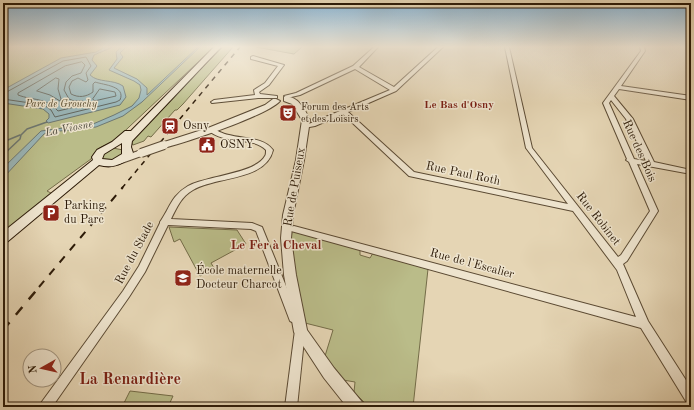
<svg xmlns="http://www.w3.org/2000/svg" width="694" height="410" font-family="'Old Standard TT',serif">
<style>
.green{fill:#babc89;stroke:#746c48}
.water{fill:#9ab6b8;stroke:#6e7872}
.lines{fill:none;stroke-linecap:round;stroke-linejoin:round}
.shore{stroke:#646860;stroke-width:1}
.stream{stroke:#6e7872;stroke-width:1.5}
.minor-casing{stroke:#5b4a33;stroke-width:2}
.tertiary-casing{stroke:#5b4a33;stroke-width:2}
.secondary-casing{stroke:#2d1b08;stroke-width:2}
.minor{fill:#eee4ce;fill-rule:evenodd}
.tertiary{fill:#eee4ce;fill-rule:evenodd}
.secondary{fill:#eee4ce;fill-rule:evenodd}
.rail-far2{stroke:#2d1b08;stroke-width:1.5;stroke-dasharray:5 5;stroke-linecap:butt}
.rail-far1{stroke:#2d1b08;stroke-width:2;stroke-dasharray:8 8;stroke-linecap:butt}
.rail{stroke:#2d1b08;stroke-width:2.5;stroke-dasharray:10 10;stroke-linecap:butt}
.tertiary-bridge-casing{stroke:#5b4a33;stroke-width:10;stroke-linecap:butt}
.tertiary-bridge{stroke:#eee4ce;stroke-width:8}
.labels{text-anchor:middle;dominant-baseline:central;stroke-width:3;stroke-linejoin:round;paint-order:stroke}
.far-park-label{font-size:10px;font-style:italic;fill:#574b2f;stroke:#eee4ce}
.far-poi-label{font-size:10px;fill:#2d1b08;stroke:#eee4ce;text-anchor:start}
.far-neighbourhood-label{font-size:11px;font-weight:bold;fill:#7a1f14;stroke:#eee4ce}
.far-water-label{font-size:11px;font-style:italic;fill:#4e4a3d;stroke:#eee4ce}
.poi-label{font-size:12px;fill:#2d1b08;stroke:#eee4ce;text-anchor:start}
.street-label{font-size:12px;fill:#2d1b08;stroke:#eee4ce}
.neighbourhood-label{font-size:13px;font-weight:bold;fill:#7a1f14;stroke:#eee4ce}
.near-neighbourhood-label{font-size:16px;font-weight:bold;fill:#7a1f14;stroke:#eee4ce}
</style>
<rect width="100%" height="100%" fill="#e5d5b4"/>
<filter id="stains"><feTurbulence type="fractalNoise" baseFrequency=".005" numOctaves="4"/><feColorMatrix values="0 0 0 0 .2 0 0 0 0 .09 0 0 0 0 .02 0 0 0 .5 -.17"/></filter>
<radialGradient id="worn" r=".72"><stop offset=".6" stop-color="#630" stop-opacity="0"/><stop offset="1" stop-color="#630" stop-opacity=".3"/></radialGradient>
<g class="green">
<path d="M 3,47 L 214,47 L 112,143 C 102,146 95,149 91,159 L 47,191 L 53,194 L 3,235 Z"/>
<path d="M 223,47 L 233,47 L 183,104 L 177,110 L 175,110 L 151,137 L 148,136 L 144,141 L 133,145 L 130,140 Z"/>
<path d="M 256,47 L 302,47 L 294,54 Z"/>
<path d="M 113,148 L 123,150 L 123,154 C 116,160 110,162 101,159 L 103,154 Z"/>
<path d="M 169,227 L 237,230 L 246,244 L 211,263 L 214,268 L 200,276 L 180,239 L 174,242 Z"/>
<path d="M 292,231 L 360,250 L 360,255 L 370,258 L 373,253 L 428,269 L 413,407 L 369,407 L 354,392 L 355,382 L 343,380 L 325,356 L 333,330 L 305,323 L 290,248 Z"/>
<path d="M 130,391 L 173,396 L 168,407 L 122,407 Z"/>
</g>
<g class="water">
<path d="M 105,47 L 113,47 L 94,55 L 92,60 L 97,66 L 90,75 C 98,83 113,79 123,86 L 126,97 L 120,105 L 48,123 L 46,121 L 49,118 L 49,114 L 43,109 L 3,103 L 3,90 L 61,58 L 96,52 Z"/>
<path d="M 121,47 L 126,47 L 120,53 L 123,57 L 114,68 L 137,79 L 147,88 L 147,95 L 198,47 L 200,47 L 142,102 L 123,116 L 96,127 L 51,132 L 44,134 L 3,178 L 3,168 L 41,131 L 93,124 L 114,115 L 132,106 L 139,98 L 141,90 L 140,85 L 134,81 L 109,70 L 117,59 L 116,52 Z"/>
</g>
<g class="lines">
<g class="shore">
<path d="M 82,62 L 85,65 L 81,73 L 72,76 L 66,82 L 64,90 L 69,99 L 74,101 L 83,101 L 83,105 L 58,111 C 45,97 34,101 18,95 L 18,93 L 65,66 Z"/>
<path d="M 56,78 L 59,79 L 58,89 L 61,99 L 60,101 L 50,95 L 37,91 Z"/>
<path d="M 100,89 L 115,92 L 116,96 L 94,101 L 93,99 Z"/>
<path d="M 3,94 L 63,61 L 86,57 L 91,66 L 86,73 L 88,80 L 86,82 L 78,78 L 72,81 L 69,87 L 71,94 C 79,98 86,97 93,92 L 93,84 L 95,82 C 104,85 126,86 120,100 L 116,102 L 55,117 L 51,110 L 44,105 L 3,99"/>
</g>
<g class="stream">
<path d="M 3,142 L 20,135"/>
<path d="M 3,155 L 20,139 L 21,135 L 27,129 L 47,122"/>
</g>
<g class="minor-casing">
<g id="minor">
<path d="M 374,47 L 378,47 L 359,67 L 394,87 L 438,47 L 443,47 L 396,91 L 348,112 L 414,172 L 568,204 L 526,148 L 505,47 L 509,47 L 532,148 L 618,257 L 621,255 L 650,211 L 629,162 L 626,160 L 627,159 L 603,103 L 641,51 L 640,47 L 644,47 L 645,51 L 621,86 L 691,96 L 691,100 L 619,89 L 614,96 L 633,119 L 654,162 L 691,170 L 691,174 L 637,164 L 658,211 L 627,261 L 623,264 L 648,321 L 691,388 L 691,405 L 687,403 L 641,328 L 291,231 L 290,229 L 291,227 L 294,226 L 636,317 L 617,270 L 573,211 L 409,176 L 343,114 L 315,126 L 304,128 L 304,126 L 390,90 L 355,69 L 300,95 L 287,98 L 284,96 L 296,93 L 353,66 ZM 611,100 L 626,119 L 646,161 L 634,159 L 609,103 Z"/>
<path d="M 687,47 L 691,47 L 691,50 Z"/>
<path d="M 253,56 L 284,65 L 269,85 L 259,92 L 260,94 L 277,96 L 277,98 L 258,98 L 212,103 L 211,102 L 214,100 L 255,95 L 254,90 L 265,83 L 278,66 L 251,59 L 251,57 Z"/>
<path d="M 211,128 C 217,130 222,134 229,135 C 244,139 263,137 273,150 C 266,181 216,176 193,190 C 181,197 177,207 171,219 L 252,223 L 262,227 L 299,318 L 298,321 L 294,323 L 290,321 L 256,231 L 251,229 L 168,225 L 145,272 L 129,297 L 52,407 L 39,407 L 41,403 L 123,291 L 139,266 L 160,223 L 160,222 C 170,208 171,196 188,186 C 205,176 255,174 265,156 C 266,155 266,152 266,150 C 253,136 224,145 208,130 Z"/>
<path d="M 300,325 L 304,326 L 305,330 L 297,407 L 285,407 L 295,330 L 296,326 Z"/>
</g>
</g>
<g class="tertiary-casing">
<g id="tertiary">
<path d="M 284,97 C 298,95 305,110 310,120 L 304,160 L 293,215 L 291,238 L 296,275 L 307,330 L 334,368 L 362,402 L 365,407 L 347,407 L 324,378 L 294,332 L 284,275 L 281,238 L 283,215 L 296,160 L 302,120 L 292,104 L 284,101 Z"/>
<path d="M 273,99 L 276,99 L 280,101 C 266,116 187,142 164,148 L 160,145 L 161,143 L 208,128 L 265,105 Z"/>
<path d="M 141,150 L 144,151 L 145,153 L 144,155 L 119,164 L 115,161 L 116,159 Z"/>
</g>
</g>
<g class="secondary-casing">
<path id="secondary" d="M 214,47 L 221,47 L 132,141 L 131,147 L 133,153 C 125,164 113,169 99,165 L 7,242 L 3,244 L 3,232 L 93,160 L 92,157 L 97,150 L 112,142 L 125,131 L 131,131 ZM 122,143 L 122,154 L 112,160 L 102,159 L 104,154 Z"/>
</g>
<use href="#minor" class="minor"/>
<use href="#tertiary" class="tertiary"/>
<use href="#secondary" class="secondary"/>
<path class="rail-far2" d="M 122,188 L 240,47"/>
<path class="rail-far1" d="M 39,287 L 123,187"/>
<path class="rail" d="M 3,330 L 40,286"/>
<g class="tertiary-bridge-casing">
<path id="tertiary-bridge" d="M 141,153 L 164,145"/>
</g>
<use href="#tertiary-bridge" class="tertiary-bridge"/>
</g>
<linearGradient id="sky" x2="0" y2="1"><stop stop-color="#89b5d5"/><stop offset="0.45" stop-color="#f3ecdd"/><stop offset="1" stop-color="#f3ecdd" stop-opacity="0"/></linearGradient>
<rect width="694" height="104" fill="url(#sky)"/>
<defs>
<g id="theatre-square" transform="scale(0.9)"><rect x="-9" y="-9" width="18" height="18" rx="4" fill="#8f2418" stroke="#eee4ce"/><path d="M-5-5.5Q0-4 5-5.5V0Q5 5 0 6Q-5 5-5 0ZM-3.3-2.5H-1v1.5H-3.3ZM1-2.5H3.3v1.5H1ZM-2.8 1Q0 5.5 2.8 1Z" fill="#fff"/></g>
<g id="station-square" transform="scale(0.9)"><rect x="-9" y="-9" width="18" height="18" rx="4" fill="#8f2418" stroke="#eee4ce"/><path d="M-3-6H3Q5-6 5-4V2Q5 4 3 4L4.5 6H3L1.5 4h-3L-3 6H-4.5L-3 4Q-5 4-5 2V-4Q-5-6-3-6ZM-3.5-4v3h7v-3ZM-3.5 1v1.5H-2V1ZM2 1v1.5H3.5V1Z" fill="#fff"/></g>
<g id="civic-square" transform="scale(0.9)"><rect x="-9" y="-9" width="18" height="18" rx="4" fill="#8f2418" stroke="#eee4ce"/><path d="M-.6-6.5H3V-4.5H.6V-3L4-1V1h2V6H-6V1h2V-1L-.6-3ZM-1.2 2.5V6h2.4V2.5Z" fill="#fff"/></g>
<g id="parking-square" transform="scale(0.9)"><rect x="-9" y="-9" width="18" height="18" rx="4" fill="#8f2418" stroke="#eee4ce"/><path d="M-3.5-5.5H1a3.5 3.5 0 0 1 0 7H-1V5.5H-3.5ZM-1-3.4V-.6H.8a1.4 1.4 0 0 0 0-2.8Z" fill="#fff"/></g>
<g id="school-square" transform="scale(0.9)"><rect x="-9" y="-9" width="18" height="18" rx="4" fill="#8f2418" stroke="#eee4ce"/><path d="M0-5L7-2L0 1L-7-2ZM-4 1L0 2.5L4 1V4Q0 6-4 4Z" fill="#fff"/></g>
</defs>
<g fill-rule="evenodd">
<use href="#theatre-square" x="288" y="113"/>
<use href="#station-square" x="170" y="126"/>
<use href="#civic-square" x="207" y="145"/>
<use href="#parking-square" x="51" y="213"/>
<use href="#school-square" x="183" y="278"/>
</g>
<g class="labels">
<g class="far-park-label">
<text x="61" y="104">Parc de Grouchy</text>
</g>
<g class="far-poi-label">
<text x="301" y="107">Forum des Arts<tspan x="301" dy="12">et des Loisirs</tspan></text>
</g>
<g class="far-neighbourhood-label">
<text x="459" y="105">Le Bas d'Osny</text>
</g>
<g class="far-water-label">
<text transform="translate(69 129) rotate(-11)">La Viosne</text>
</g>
<g class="poi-label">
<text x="183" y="126">Osny</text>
<text x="220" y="145">OSNY</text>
<text x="64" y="206">Parking<tspan x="64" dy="14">du Parc</tspan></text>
<text x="196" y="271">École maternelle<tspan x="196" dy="14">Docteur Charcot</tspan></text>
</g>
<g class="street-label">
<text transform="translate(639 151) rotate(66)">Rue des Bois</text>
<text transform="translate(463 174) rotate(12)">Rue Paul Roth</text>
<text transform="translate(295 187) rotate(-80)">Rue de Puiseux</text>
<text transform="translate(598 219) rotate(52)">Rue Robinet</text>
<text transform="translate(135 253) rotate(-62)">Rue du Stade</text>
<text transform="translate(472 264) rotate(15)">Rue de l'Escalier</text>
</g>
<g class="neighbourhood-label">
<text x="276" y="245">Le Fer à Cheval</text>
</g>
<g class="near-neighbourhood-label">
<text x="130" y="380">La Renardière</text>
</g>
</g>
<rect width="694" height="410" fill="none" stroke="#e5d5b4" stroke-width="16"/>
<rect x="4" y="4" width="686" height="402" fill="none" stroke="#2d1b08" stroke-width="2"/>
<rect x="8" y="8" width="678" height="394" fill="none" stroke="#2d1b08"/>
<g transform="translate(42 368) rotate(262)"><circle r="19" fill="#eee4ce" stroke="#a1947f"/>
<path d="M0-3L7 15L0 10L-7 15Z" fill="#8f2418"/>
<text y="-6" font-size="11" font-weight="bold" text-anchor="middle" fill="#2d1b08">N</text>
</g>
<rect width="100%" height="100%" filter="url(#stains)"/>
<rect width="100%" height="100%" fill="url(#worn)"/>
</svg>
